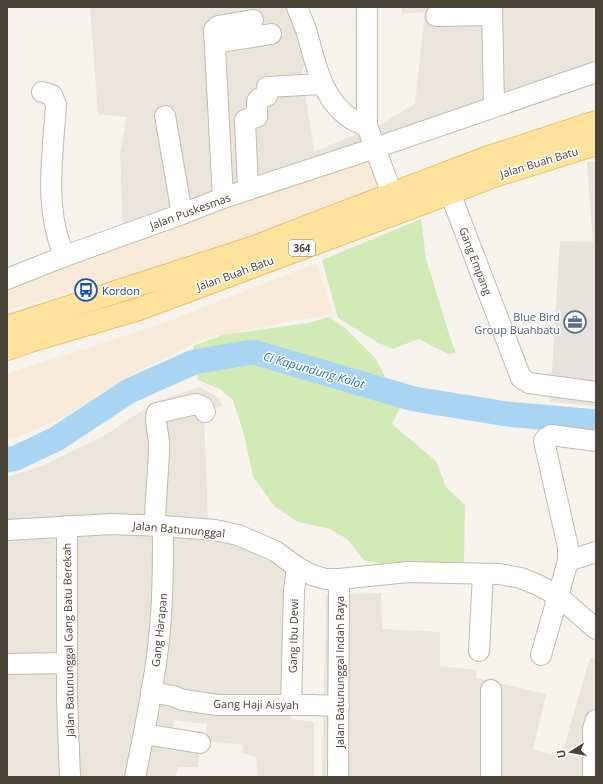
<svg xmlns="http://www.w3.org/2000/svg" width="603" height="784" font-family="'Open Sans',sans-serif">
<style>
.residential{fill:#eae5da}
.commercial{fill:#f7ead8}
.industrial{fill:#e6e2dd}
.green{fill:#d2eab5}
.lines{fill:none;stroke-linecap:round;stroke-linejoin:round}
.river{stroke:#a9d4f2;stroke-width:25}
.minor-casing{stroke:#c2bbae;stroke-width:22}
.major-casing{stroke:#e6c16a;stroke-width:24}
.minor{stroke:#fff;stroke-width:20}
.major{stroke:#ffe39c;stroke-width:22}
.labels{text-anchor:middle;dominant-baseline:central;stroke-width:3;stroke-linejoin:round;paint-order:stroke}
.shield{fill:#fff;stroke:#817c74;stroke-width:1}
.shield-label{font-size:10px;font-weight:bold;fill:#4b4439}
.street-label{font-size:11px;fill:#4b4439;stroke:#fff}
.transit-label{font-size:11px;fill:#164399;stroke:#fff;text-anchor:start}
.service-label{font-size:11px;fill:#4e5e75;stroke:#fff;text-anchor:end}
.water-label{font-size:12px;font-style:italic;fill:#2e7ab2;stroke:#fff}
</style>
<rect width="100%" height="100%" fill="#f6f3ec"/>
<g class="residential">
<path d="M 90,7 L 287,7 L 297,17 L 311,44 L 302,72 L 314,152 L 366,130 L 371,146 L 123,230 L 120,153 L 127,117 L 98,114 Z"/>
<path d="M 401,7 L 596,7 L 596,68 L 383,139 L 374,128 L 415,104 L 425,12 L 402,14 Z"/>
<path d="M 200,387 L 219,398 L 223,406 L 204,411 L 208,523 L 7,526 L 7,477 L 44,465 L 104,436 L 155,402 Z"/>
<path d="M 171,530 L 230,538 L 292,575 L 291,719 L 314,722 L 314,777 L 258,777 L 256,757 L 242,753 L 243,745 L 206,741 L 207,724 L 174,720 L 172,733 L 201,741 L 198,767 L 178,767 L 175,777 L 7,777 L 7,533 Z"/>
<path d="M 381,593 L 382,629 L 440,632 L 440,666 L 477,670 L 476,678 L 546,694 L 533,750 L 561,757 L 590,658 L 596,656 L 596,777 L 322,777 L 326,595 Z"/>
</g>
<g class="commercial">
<path d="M 374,150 L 384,186 L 195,258 L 7,310 L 7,279 Z"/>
<path d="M 316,263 L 333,314 L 205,338 L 120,381 L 63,418 L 13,439 L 7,440 L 7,374 L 166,322 Z"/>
</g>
<path class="industrial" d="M 596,161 L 596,406 L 550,402 L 560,241 L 593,242 L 587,162 Z"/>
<g class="green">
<path d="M 421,219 L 426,259 L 449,334 L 456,353 L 448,354 L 419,339 L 392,349 L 375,341 L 338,318 L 322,260 Z"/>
<path d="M 329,317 L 345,328 L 376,359 L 400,408 L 392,424 L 436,461 L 446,487 L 465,505 L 464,563 L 385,565 L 364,560 L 347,539 L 330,529 L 298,522 L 275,507 L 253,477 L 245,438 L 233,400 L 220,389 L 198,380 L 193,346 L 222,335 L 308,323 Z"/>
</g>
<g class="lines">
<path class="river" d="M 7,460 L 16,458 L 56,439 L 129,391 L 194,362 L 253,352 L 414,399 L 507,414 L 596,422"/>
<g class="minor-casing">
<g id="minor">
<path d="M 297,7 C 300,15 304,24 307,33 C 316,65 322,101 353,120 C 357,123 363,124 367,126"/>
<path d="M 367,7 L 367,126 L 392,194"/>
<path d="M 492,7 L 494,106"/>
<path d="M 436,16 L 492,15"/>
<path d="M 215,43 L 271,34"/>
<path d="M 42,92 L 52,95 L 56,105 C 53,153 43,211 65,256"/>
<path d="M 165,116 L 182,214"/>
<path d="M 248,190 L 245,120 L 248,119 L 257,117 L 257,101 L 260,98 L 267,96 L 267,87 L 322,84"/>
<path d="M 450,193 L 521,378 L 529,383 L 596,392"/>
<path d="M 223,198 L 214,30 L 218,26 L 253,20"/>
<path d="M 7,279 L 65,256 L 182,214 L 223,198 L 375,148 L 596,72"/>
<path d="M 155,525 C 155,498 159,471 159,444 C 159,434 154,423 157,413 L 196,404 L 203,407 L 205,412"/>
<path d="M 67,526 L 67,699 L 70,777"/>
<path d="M 7,530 L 112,524 L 163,526 L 215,530 L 238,535 L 259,544 L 275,551 L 297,567 L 312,575 L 325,579 L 339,579 L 408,572 L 499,574 L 521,578 L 538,585 L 558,596 L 596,629"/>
<path d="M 568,561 L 596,552"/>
<path d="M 479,651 L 483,574"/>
<path d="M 541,655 L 568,561 L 568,547 L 544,441 L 546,438 L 551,435 L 596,441"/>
<path d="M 7,664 L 67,663"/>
<path d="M 151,692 L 173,696 L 183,700 L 218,705 L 311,705 L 339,706"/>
<path d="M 291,705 L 294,591 L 297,567"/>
<path d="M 144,734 L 200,743"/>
<path d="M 135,777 C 144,734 153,691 158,648 C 163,607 163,566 163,526"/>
<path d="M 338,777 L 339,579"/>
<path d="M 491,777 L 491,690"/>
<path d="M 593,777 L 593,729 L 596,720"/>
</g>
</g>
<g class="major-casing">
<g id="major">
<path d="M 7,327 L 249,249 L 483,159 L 596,122"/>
<path d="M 7,349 L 30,341 L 139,309 L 450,193 L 491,177 L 596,144"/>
</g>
</g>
<use href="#minor" class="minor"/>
<use href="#major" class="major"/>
</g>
<defs>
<g id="bus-ring" transform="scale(1.15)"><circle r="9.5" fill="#fff" stroke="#1a4fb4" stroke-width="1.5"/><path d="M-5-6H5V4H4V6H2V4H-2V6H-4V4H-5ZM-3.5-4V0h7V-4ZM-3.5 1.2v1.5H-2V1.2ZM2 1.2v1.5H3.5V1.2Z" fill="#1a4fb4"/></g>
<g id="office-ring" transform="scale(1.15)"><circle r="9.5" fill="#fff" stroke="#5c6f8a" stroke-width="1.5"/><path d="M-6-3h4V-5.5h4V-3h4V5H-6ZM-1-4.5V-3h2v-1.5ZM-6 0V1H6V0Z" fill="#5c6f8a"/></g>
</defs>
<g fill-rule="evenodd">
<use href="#bus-ring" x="86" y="290"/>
<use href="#office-ring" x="575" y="322"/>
</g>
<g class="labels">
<rect class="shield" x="289" y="240" width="26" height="16" rx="3"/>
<g class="shield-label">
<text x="302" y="248">364</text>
</g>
<g class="street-label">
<text transform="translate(539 162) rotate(-17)">Jalan Buah Batu</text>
<text transform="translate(190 211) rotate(-20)">Jalan Puskesmas</text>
<text transform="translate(476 261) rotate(69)">Gang Empang</text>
<text transform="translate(235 273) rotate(-20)">Jalan Buah Batu</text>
<text transform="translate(179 529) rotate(5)">Jalan Batununggal</text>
<text transform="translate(159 630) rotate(-84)">Gang Harapan</text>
<text transform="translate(293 636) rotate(-89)">Gang Ibu Dewi</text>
<text transform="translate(68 640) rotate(-91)">Jalan Batununggal Gang Batu Berekah</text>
<text transform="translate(339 672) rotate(-90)">Jalan Batununggal Indah Raya</text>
<text transform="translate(256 704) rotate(1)">Gang Haji Aisyah</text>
</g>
<g class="transit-label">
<text x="102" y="290">Kordon</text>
</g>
<g class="service-label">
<text x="560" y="316">Blue Bird<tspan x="560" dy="13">Group Buahbatu</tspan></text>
</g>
<g class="water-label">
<text transform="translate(314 370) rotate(16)">Ci Kapundung Kolot</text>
</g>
</g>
<rect width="603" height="784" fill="none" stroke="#4b4439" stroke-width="16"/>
<g transform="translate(571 752) rotate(259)" stroke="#ffffff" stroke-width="3" paint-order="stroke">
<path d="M0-3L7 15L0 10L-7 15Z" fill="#4b4439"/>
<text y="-6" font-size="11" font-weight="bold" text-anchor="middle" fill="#4b4439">U</text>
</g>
</svg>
